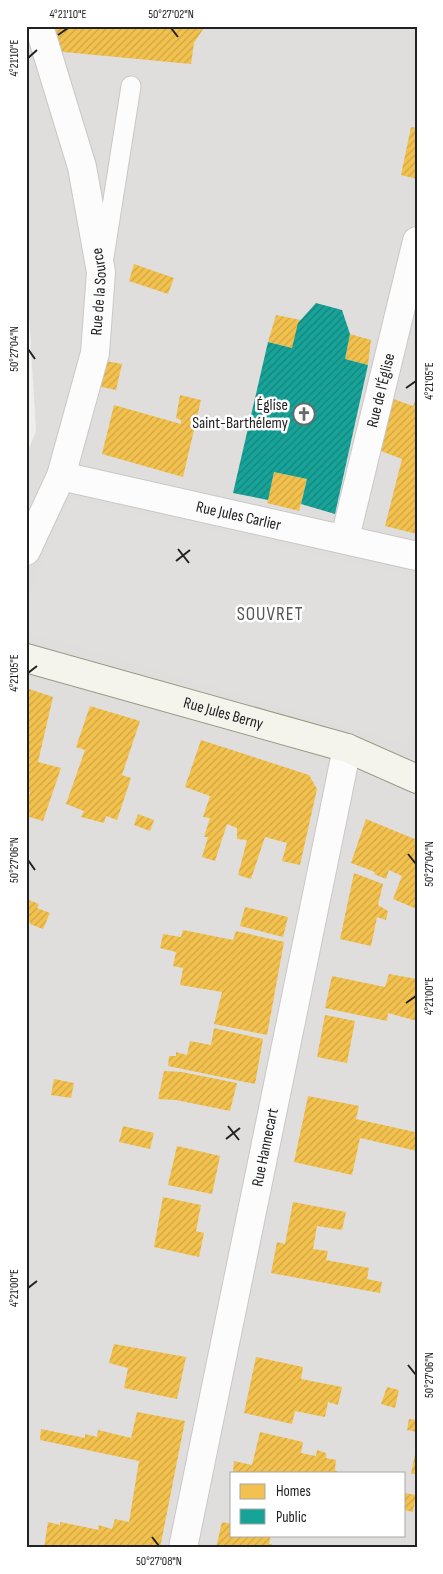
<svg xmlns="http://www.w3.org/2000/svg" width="443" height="1574" font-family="'Sofia Sans Condensed',sans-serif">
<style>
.residential{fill:#dfdedc;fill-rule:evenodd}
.parking{fill:#e0dfde}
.homes{fill:url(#homes-hatch)}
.public{fill:url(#public-hatch)}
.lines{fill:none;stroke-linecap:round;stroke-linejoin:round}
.lane-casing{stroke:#c9c8c7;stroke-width:21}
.street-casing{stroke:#c9c8c7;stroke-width:30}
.secondary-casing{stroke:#999a82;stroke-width:30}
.lane{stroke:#fdfcfc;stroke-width:19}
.street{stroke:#fdfcfc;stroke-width:28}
.secondary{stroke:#f4f4ed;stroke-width:28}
.ticks{fill:none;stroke:#222;stroke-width:2}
.labels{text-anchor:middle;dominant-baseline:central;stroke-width:5;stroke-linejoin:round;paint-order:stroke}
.street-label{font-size:16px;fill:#222;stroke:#fff}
.poi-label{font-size:16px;fill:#222;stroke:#fff;text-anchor:end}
.quarter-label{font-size:19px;letter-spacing:1px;fill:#555;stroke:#fff}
.neatline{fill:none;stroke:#222;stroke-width:2}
.ticks-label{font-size:12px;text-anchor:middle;fill:#222}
</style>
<defs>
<pattern id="homes-hatch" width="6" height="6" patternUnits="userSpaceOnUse" patternTransform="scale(1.25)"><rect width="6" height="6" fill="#f2c14e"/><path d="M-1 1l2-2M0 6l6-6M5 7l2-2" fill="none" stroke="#cfa644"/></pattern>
<pattern id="public-hatch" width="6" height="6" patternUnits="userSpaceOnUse" patternTransform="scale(1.25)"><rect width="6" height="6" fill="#17a398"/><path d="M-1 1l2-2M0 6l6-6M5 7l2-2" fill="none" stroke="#14847c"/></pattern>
</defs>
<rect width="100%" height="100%" fill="#f0eeeb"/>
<path class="residential" d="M 26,26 L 417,26 L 417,1548 L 26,1548 L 26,456 L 36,431 L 26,264 ZM 232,1473 L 404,1473 L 404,1535 L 232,1535 Z"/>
<path class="parking" d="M 70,498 L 417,577 L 417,701 L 407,745 L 26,631 L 26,600 Z"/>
<g class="homes">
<path d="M 56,26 L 205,26 L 194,43 L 191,64 L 53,51 Z"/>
<path d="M 411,127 L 417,128 L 417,179 L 401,175 Z"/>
<path d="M 134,264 L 174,278 L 168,294 L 129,281 Z"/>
<path d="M 276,315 L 301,320 L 292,348 L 268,342 Z"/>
<path d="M 350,334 L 371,340 L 368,365 L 345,359 Z"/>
<path d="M 106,361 L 122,364 L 116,390 L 101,387 Z"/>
<path d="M 180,395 L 201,400 L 183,477 L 102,454 L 114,405 L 181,424 L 181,420 L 176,418 Z"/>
<path d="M 417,396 L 417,534 L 385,526 L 402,459 L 373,448 L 391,398 L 413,406 Z"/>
<path d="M 274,472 L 307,479 L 299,511 L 267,503 Z"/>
<path d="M 26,688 L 53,697 L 38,762 L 61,768 L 43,821 L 26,816 L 30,792 L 26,792 Z"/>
<path d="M 90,706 L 140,721 L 122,775 L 131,778 L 117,820 L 106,816 L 104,823 L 81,817 L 84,811 L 66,804 L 85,750 L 76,747 Z"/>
<path d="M 201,740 L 309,775 L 317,789 L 300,865 L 282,861 L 287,843 L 265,837 L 251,879 L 238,875 L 247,840 L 237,839 L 237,828 L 227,824 L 215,861 L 202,857 L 208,837 L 204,837 L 210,818 L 203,817 L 210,796 L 185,787 Z"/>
<path d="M 138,814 L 154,820 L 150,831 L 134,825 Z"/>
<path d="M 366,819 L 417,840 L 417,909 L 393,899 L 402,876 L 389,870 L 386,879 L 374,874 L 375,872 L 351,863 Z"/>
<path d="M 354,873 L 383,884 L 378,905 L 388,911 L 386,920 L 377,917 L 371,946 L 340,939 Z"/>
<path d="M 26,899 L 39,904 L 37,908 L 50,913 L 43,929 L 30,924 L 30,922 L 26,920 Z"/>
<path d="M 245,907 L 288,917 L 283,937 L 240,926 Z"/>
<path d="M 183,930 L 233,940 L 236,931 L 284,942 L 267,1035 L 214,1024 L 222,992 L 180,985 L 183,968 L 173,966 L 176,952 L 160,948 L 163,934 L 181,937 Z"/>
<path d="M 389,974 L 417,979 L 417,1021 L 388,1013 L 387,1021 L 325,1008 L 332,976 L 385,987 Z"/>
<path d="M 325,1015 L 355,1021 L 347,1063 L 317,1057 Z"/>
<path d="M 214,1028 L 263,1039 L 255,1084 L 168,1066 L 169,1056 L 176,1056 L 176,1052 L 187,1055 L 190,1041 L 211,1045 Z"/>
<path d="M 164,1071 L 182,1072 L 237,1083 L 230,1111 L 176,1100 L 158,1099 Z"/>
<path d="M 54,1079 L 74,1083 L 71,1098 L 51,1095 Z"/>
<path d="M 308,1096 L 359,1106 L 356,1119 L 415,1132 L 417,1129 L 417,1151 L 360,1138 L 352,1175 L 294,1162 Z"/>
<path d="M 123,1126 L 154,1133 L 150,1149 L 119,1142 Z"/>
<path d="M 177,1146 L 220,1156 L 212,1194 L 168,1185 Z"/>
<path d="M 163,1197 L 201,1205 L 196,1231 L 204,1233 L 199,1257 L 154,1247 Z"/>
<path d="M 293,1202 L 346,1212 L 342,1230 L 317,1226 L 313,1249 L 328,1251 L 326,1260 L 369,1268 L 367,1279 L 382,1282 L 380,1293 L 271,1273 L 277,1242 L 285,1244 Z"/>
<path d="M 114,1344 L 186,1357 L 177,1399 L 124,1388 L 128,1368 L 109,1363 Z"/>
<path d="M 256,1357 L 303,1367 L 301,1379 L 342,1387 L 338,1405 L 328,1402 L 325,1417 L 295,1411 L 292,1424 L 244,1413 Z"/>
<path d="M 387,1387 L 399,1390 L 395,1408 L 381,1404 Z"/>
<path d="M 137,1412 L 185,1421 L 160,1548 L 44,1548 L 48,1522 L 60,1525 L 60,1522 L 99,1530 L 98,1525 L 112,1529 L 115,1519 L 129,1522 L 139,1461 L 40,1440 L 41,1429 L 85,1438 L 85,1434 L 97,1437 L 98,1430 L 131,1438 Z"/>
<path d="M 409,1419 L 417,1420 L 417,1432 L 407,1430 Z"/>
<path d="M 260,1432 L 303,1442 L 301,1453 L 316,1456 L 317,1450 L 326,1453 L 326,1458 L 336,1460 L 335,1470 L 339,1473 L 233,1473 L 234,1461 L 252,1465 Z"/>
<path d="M 415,1454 L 417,1455 L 417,1474 L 411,1474 Z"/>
<path d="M 404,1493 L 416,1495 L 413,1512 L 404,1510 Z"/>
<path d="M 222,1522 L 232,1524 L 232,1535 L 271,1535 L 269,1544 L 285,1548 L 216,1548 Z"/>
</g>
<path class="public" d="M 316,303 L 342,310 L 350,334 L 345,359 L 368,365 L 335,514 L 301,504 L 307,479 L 274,472 L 268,500 L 233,493 L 268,342 L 292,348 L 298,323 Z"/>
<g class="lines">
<g class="lane-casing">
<path id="lane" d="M 104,257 L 131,86"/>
</g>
<g class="street-casing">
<g id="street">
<path id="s1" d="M 61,476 L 417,556"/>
<path id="s2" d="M 345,538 L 417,241"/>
<path id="s3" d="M 26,551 L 61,476 L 95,353 L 101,272 L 82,167 L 39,26"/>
<path id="s4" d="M 183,1548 L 347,748"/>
</g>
</g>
<g class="secondary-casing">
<g id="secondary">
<path id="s5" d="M 26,658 L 347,748 L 417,779"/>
</g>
</g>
<use href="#lane" class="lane"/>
<use href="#street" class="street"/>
<use href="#secondary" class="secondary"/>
</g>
<path class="ticks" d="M 171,28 L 178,37M 58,35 L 68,28M 28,58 L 37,50M 28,349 L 35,359M 406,388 L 416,381M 178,549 L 189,563M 176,561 L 190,550M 28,673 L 37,666M 408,854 L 416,864M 28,860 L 35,870M 406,1003 L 416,996M 228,1126 L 239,1140M 226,1139 L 240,1128M 28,1288 L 37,1281M 408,1365 L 416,1375M 152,1537 L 159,1546"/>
<defs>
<g id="church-ring" transform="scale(1.125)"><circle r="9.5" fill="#fff" stroke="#6a6968" stroke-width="1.5"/><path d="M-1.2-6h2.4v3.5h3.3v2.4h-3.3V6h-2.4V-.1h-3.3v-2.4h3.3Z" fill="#6a6968"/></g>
</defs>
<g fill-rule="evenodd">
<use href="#church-ring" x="304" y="414"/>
</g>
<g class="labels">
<g class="street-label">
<text stroke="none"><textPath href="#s3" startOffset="272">Rue de la Source</textPath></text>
<text stroke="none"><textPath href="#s2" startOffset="152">Rue de l'Église</textPath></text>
<text stroke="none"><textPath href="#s1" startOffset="182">Rue Jules Carlier</textPath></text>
<text stroke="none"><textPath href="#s5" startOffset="205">Rue Jules Berny</textPath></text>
<text stroke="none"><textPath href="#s4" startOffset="409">Rue Hannecart</textPath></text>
</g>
<g class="poi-label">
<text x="288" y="405">Église<tspan x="288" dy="18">Saint-Barthélemy</tspan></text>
</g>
<g class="quarter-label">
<text x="270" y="614">SOUVRET</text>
</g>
</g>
<rect width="443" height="1574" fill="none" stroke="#ffffff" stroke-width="55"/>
<rect x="230" y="1472" width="175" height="65" fill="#ffffff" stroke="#a7a7a7"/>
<rect x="240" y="1484" width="25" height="15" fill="#f2c14e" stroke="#a7a7a7"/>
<text x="276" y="1496" font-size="15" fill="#222222">Homes</text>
<rect x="240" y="1509" width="25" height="15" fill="#17a398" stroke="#a7a7a7"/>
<text x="276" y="1522" font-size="15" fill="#222222">Public</text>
<rect x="28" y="28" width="388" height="1518" class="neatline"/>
<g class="ticks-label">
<text x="68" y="18">4°21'10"E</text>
<text x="171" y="18">50°27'02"N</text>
<text transform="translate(14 58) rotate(-90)" y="4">4°21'10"E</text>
<text transform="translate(14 349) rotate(-90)" y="4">50°27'04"N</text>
<text transform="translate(429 381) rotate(-90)" y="4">4°21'05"E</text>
<text transform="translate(14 673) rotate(-90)" y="4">4°21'05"E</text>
<text transform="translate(14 860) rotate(-90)" y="4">50°27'06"N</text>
<text transform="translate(429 864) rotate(-90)" y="4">50°27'04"N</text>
<text transform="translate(429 996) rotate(-90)" y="4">4°21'00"E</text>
<text transform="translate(14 1288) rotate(-90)" y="4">4°21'00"E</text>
<text transform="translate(429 1375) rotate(-90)" y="4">50°27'06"N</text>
<text x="159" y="1565">50°27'08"N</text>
</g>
</svg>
